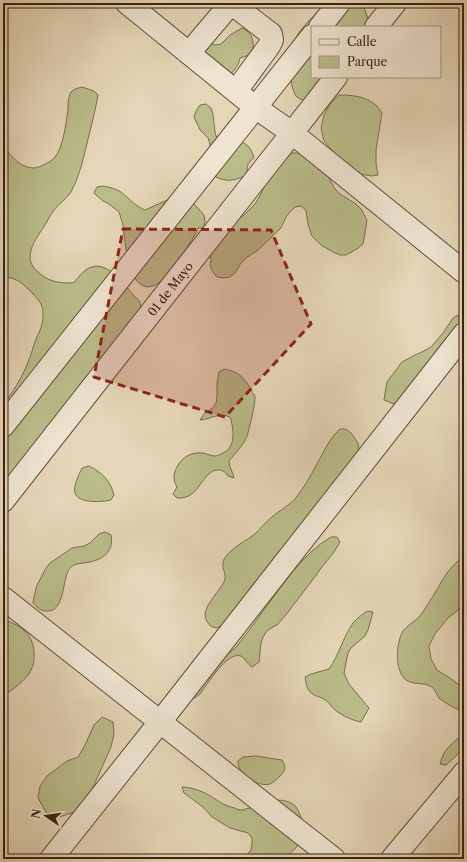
<svg xmlns="http://www.w3.org/2000/svg" width="467" height="862" font-family="'Libre Caslon Text',serif">
<style>
.green{fill:#babc8a;stroke:#796f4e}
.lines{fill:none;stroke-linecap:round;stroke-linejoin:round}
.minor-casing{stroke:#634f3b;stroke-width:24}
.minor{stroke:#eee4d0;stroke-width:22}
.marked{fill:#8f2418;fill-opacity:0.2;stroke:#8f2418;stroke-width:3;stroke-dasharray:8 5;stroke-linejoin:round}
.labels{text-anchor:middle;dominant-baseline:central;stroke-width:3;stroke-linejoin:round;paint-order:stroke}
.street-label{font-size:12px;fill:#382212;stroke:#eee4d0}
</style>
<rect width="100%" height="100%" fill="#e5d6b7"/>
<filter id="stains"><feTurbulence type="fractalNoise" baseFrequency=".005" numOctaves="4"/><feColorMatrix values="0 0 0 0 .2 0 0 0 0 .09 0 0 0 0 .02 0 0 0 .5 -.17"/></filter>
<radialGradient id="worn" r=".72"><stop offset=".6" stop-color="#630" stop-opacity="0"/><stop offset="1" stop-color="#630" stop-opacity=".3"/></radialGradient>
<g class="green">
<path d="M 331,3 L 380,3 L 374,6 L 364,7 L 368,19 L 367,27 L 312,27 L 312,77 L 330,77 L 309,101 C 304,100 300,100 297,97 C 292,93 289,72 288,65 C 288,59 292,45 294,41 C 301,27 318,10 331,3 Z"/>
<path d="M 242,28 C 253,33 255,42 252,54 L 240,58 L 238,65 L 231,74 L 204,53 L 205,47 L 208,42 L 215,45 L 221,44 L 230,35 Z"/>
<path d="M 82,87 L 94,91 L 98,95 C 96,107 93,119 90,131 C 85,151 81,173 71,192 C 67,199 59,203 54,210 C 50,215 47,222 43,228 C 35,240 22,258 37,271 C 48,282 58,283 73,283 C 79,278 83,269 92,267 C 108,261 126,287 136,298 C 137,299 139,300 140,302 C 140,302 141,308 141,308 L 106,358 C 95,360 95,366 92,376 L 3,499 L 3,404 C 17,388 27,368 33,348 C 36,335 44,328 43,313 C 43,303 36,297 29,290 C 20,281 16,278 3,277 L 3,144 C 9,155 20,168 34,168 C 38,168 41,166 45,164 C 49,162 52,161 55,157 C 63,148 66,123 68,110 C 68,105 68,97 71,92 C 74,89 78,88 82,87 Z"/>
<path d="M 339,95 C 351,95 363,96 373,103 C 377,105 379,109 382,113 L 376,150 L 376,163 L 378,175 L 372,176 L 360,174 L 341,161 L 324,141 L 321,128 L 324,115 L 330,104 Z"/>
<path d="M 206,104 L 211,108 L 213,114 L 215,132 L 217,139 C 226,140 240,140 247,145 C 251,148 252,153 254,157 L 248,164 L 247,171 L 245,176 C 232,182 223,182 211,174 L 209,151 L 210,144 L 208,138 L 200,130 L 194,117 L 196,111 L 200,105 Z"/>
<path d="M 292,153 L 298,153 L 309,158 L 319,167 L 329,178 L 335,189 L 340,194 L 356,204 L 361,209 L 367,220 L 365,233 L 363,244 L 357,249 L 346,255 L 340,255 L 333,252 L 321,245 L 312,236 L 308,224 L 306,211 L 302,206 L 295,207 L 290,212 L 286,217 L 281,228 L 258,250 L 246,258 L 241,263 L 235,273 L 230,277 L 223,278 L 217,277 L 213,272 L 210,266 L 211,260 L 210,254 L 228,228 L 244,215 L 255,204 L 261,194 L 272,168 L 281,158 Z"/>
<path d="M 103,186 C 109,187 116,189 121,192 C 130,199 135,206 145,210 L 174,197 L 192,202 L 196,206 L 204,215 L 205,222 L 203,228 L 198,228 C 191,243 184,252 174,265 C 169,270 165,277 160,282 C 143,295 134,279 128,265 L 123,225 L 119,212 L 109,204 L 103,201 L 94,193 L 97,187 Z"/>
<path d="M 458,315 L 460,321 L 457,333 L 410,392 L 394,404 L 384,400 L 387,382 L 402,362 L 415,355 L 420,353 L 431,347 L 443,333 L 453,318 Z"/>
<path d="M 224,369 C 237,371 244,377 250,388 C 251,391 254,394 255,396 C 256,402 249,430 247,436 C 243,446 235,453 229,461 C 229,468 233,471 234,478 C 232,477 230,477 228,476 C 227,474 225,472 223,471 C 209,465 202,485 194,492 C 189,497 184,498 177,498 L 173,494 L 177,487 C 173,480 173,474 177,467 C 182,457 191,452 202,453 C 206,453 210,456 214,456 C 217,456 220,455 223,453 C 225,452 229,450 230,447 C 235,440 233,425 230,417 C 219,412 212,419 200,420 L 204,414 L 213,408 L 216,403 L 217,397 L 217,384 L 219,372 Z"/>
<path d="M 340,429 L 346,429 L 351,433 L 358,443 L 359,448 L 350,471 L 227,622 L 217,628 C 211,627 208,625 206,619 C 201,608 219,592 224,582 C 229,572 215,565 230,552 C 237,545 247,540 255,534 C 261,528 266,522 272,517 C 281,509 291,505 298,495 C 308,482 316,465 324,451 C 329,442 333,435 340,429 Z"/>
<path d="M 89,466 C 102,472 111,482 114,495 L 111,500 C 102,502 79,504 75,493 C 73,487 79,474 82,468 Z"/>
<path d="M 105,532 L 111,535 C 112,541 112,545 109,550 C 105,559 92,562 83,563 C 79,564 74,564 71,567 C 61,575 67,614 45,611 C 39,610 37,607 33,603 L 34,597 L 37,585 L 46,568 L 50,563 L 72,548 L 84,546 L 90,543 L 99,534 Z"/>
<path d="M 331,537 L 337,537 L 340,542 L 334,552 L 322,567 L 311,582 L 285,616 L 277,625 L 271,628 L 266,632 L 263,637 L 261,643 L 259,662 L 252,667 C 247,664 245,658 241,656 C 227,651 207,685 200,694 L 195,698 L 190,695 L 217,662 L 233,650 L 237,646 C 246,634 255,623 263,611 C 283,585 302,554 331,537 Z"/>
<path d="M 464,555 L 464,605 L 447,619 L 435,634 L 429,646 L 431,659 L 437,670 L 453,680 L 464,689 L 464,714 L 463,712 C 455,708 446,704 439,698 C 436,694 435,688 430,686 C 423,682 413,685 406,680 C 394,670 396,643 403,631 C 407,626 412,623 417,619 C 421,615 425,609 428,604 C 435,594 440,583 447,573 C 452,566 458,561 464,555 Z"/>
<path d="M 367,611 L 373,612 L 368,630 L 365,636 L 351,648 L 348,653 L 344,673 L 349,684 L 369,708 L 361,722 C 351,720 340,715 333,708 C 330,705 328,701 324,699 C 318,696 312,696 308,689 C 306,686 306,681 305,677 L 311,674 L 329,669 C 339,655 343,637 353,623 C 357,618 362,615 367,611 Z"/>
<path d="M 6,620 C 15,624 24,628 29,636 C 35,645 36,661 31,670 C 28,678 11,692 3,695 L 3,621 Z"/>
<path d="M 102,717 L 113,722 L 114,734 L 111,747 L 90,794 L 81,805 L 72,813 L 59,817 L 47,814 L 38,798 L 40,786 L 47,776 L 67,761 L 78,757 L 84,747 L 94,725 Z"/>
<path d="M 464,733 L 464,746 L 456,756 L 446,765 L 440,764 C 443,749 453,743 464,733 Z"/>
<path d="M 256,756 L 282,760 C 286,767 286,770 280,776 C 277,779 274,782 270,784 C 259,787 243,777 239,767 C 238,765 238,763 238,761 L 243,757 Z"/>
<path d="M 182,787 C 190,787 198,790 205,793 C 217,799 221,805 235,808 C 235,809 241,810 241,810 C 244,810 247,808 250,808 C 264,804 277,796 291,803 C 296,805 298,810 300,815 C 308,832 299,850 283,858 C 279,860 251,859 243,859 L 251,850 L 252,844 L 252,838 L 248,833 L 230,828 L 212,817 L 203,807 L 184,793 Z"/>
</g>
<g class="lines">
<g class="minor-casing">
<g id="minor">
<path d="M 127,3 L 255,107 L 292,133 L 464,272"/>
<path d="M 320,27 L 339,3"/>
<path d="M 376,27 L 395,3"/>
<path d="M 189,53 L 227,8 L 234,7 L 240,10 L 271,34 L 272,40 L 269,46 L 236,91"/>
<path d="M 3,426 L 312,36"/>
<path id="s1" d="M 3,501 L 336,77"/>
<path d="M 3,598 L 334,859"/>
<path d="M 51,859 L 160,722 L 464,334"/>
<path d="M 392,859 L 464,773"/>
</g>
</g>
<use href="#minor" class="minor"/>
</g>
<path class="marked" d="M 123,229 L 271,230 L 311,324 L 225,417 L 94,377 Z"/>
<g class="labels">
<g class="street-label">
<text stroke="none"><textPath href="#s1" startOffset="270">01 de Mayo</textPath></text>
</g>
</g>
<rect width="467" height="862" fill="none" stroke="#e5d6b7" stroke-width="16"/>
<rect x="4" y="4" width="459" height="854" fill="none" stroke="#382212" stroke-width="2"/>
<rect x="8" y="8" width="451" height="846" fill="none" stroke="#382212"/>
<rect x="311" y="26" width="130" height="52" fill="#eee4d0" stroke="#a59684"/>
<rect x="319" y="39" width="20" height="6" fill="#eee4d0" stroke="#a59684"/>
<text x="347" y="46" font-size="12" fill="#382212">Calle</text>
<rect x="319" y="56" width="20" height="12" fill="#babc8a" stroke="#a59684"/>
<text x="347" y="66" font-size="12" fill="#382212">Parque</text>
<g transform="translate(46 816) rotate(283)" stroke="#eee4d0" stroke-width="3" paint-order="stroke">
<path d="M0-3L7 15L0 10L-7 15Z" fill="#382212"/>
<text y="-6" font-size="11" font-weight="bold" text-anchor="middle" fill="#382212">N</text>
</g>
<rect width="100%" height="100%" filter="url(#stains)"/>
<rect width="100%" height="100%" fill="url(#worn)"/>
</svg>
